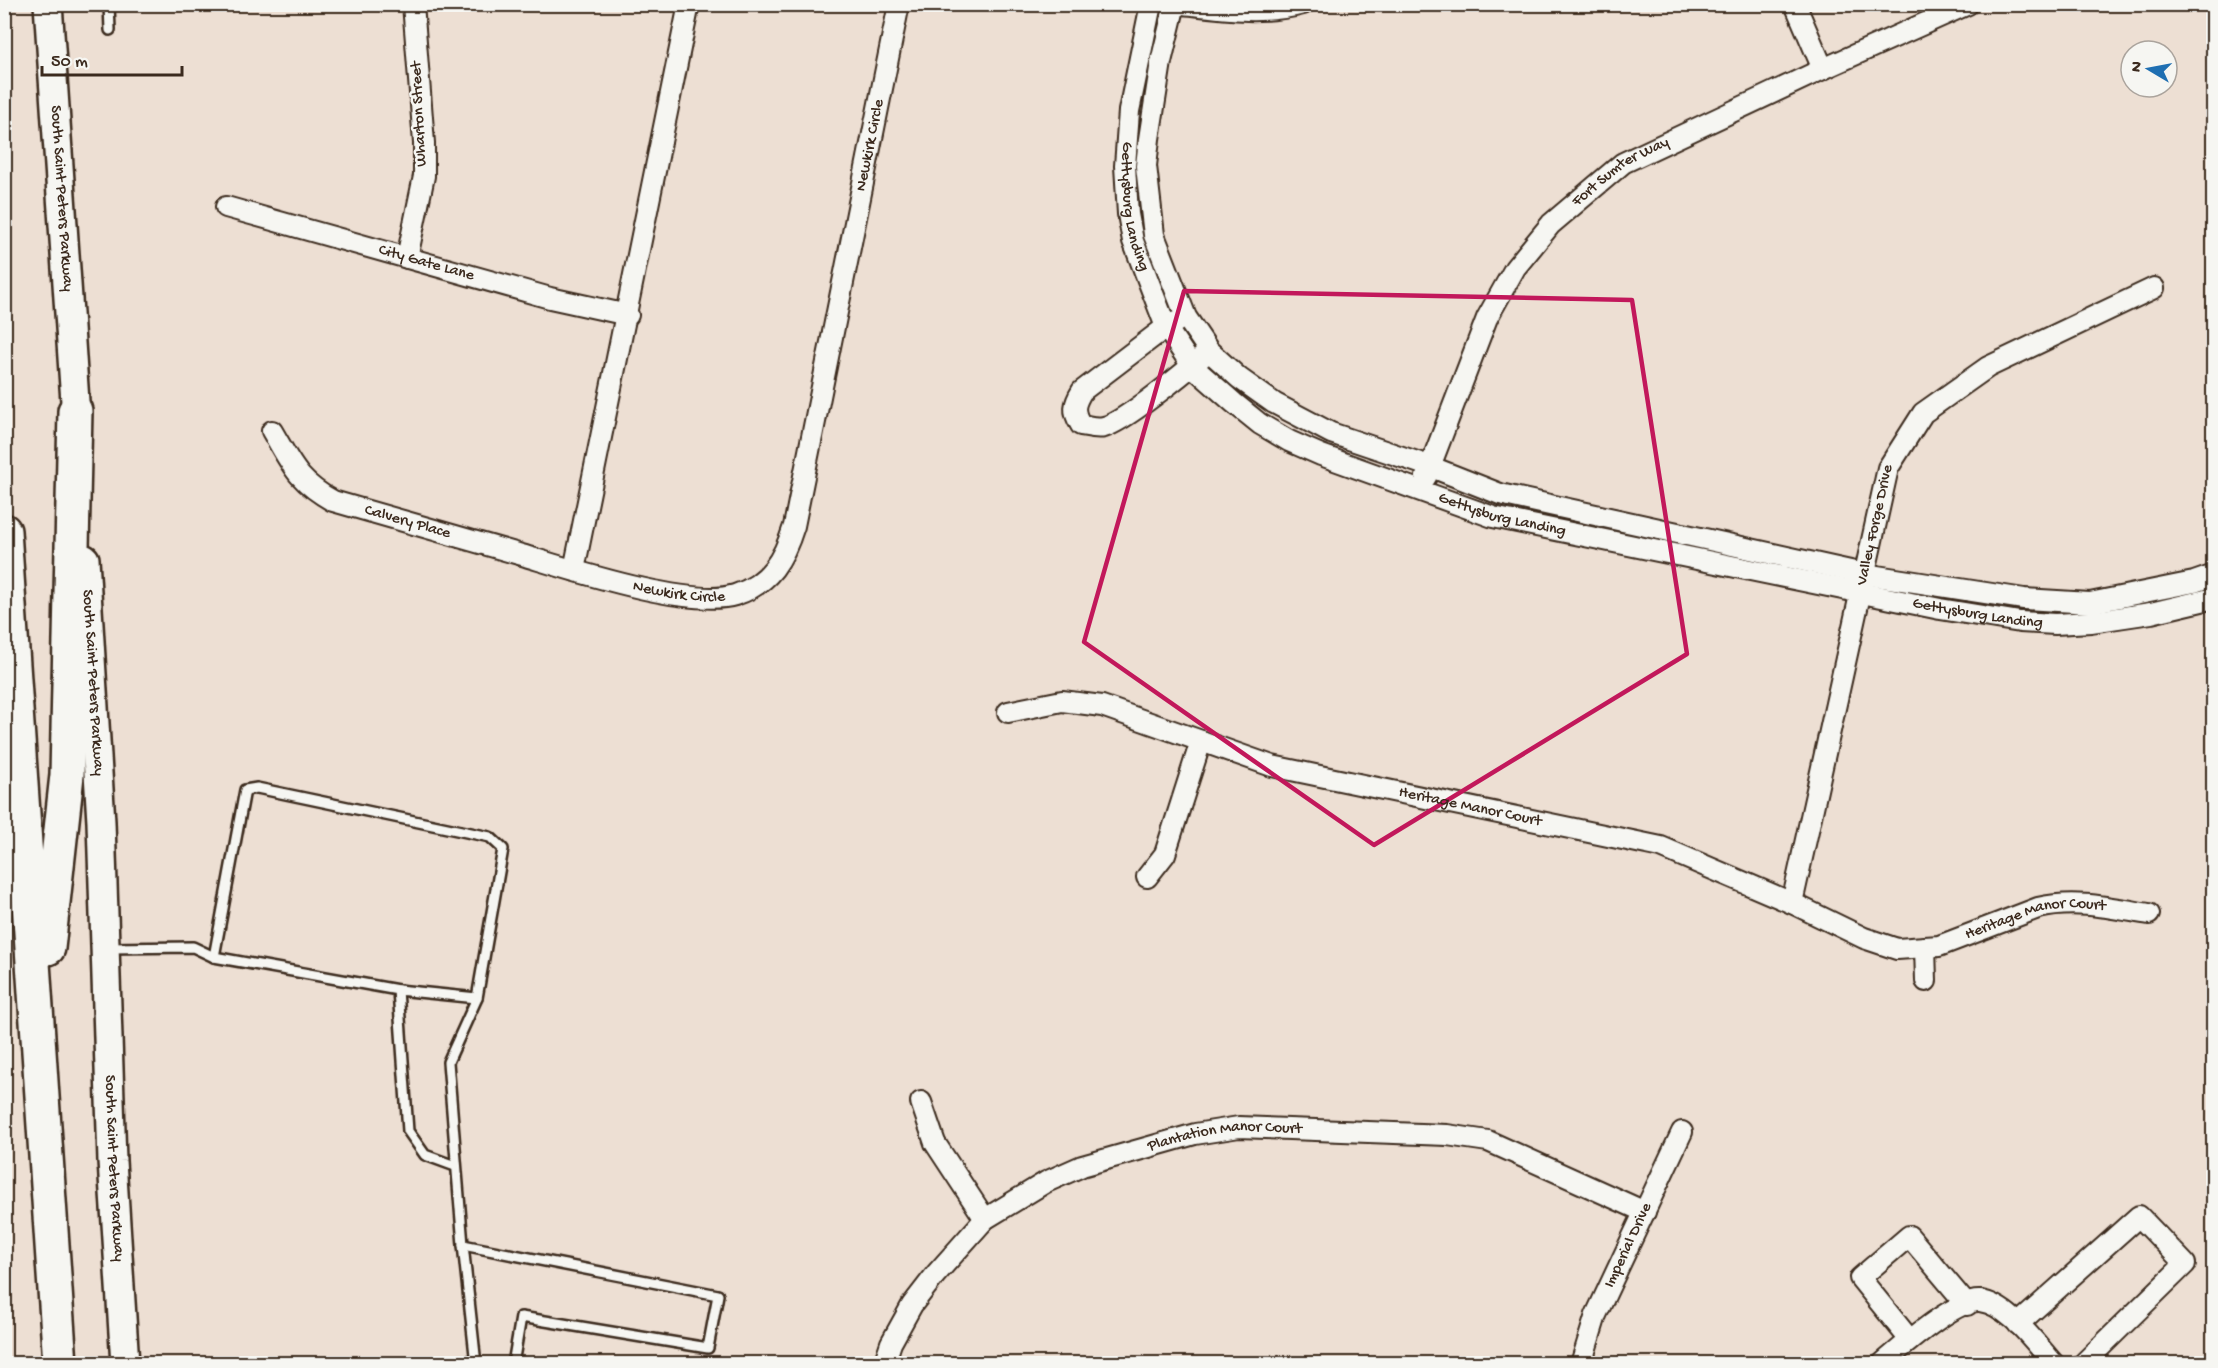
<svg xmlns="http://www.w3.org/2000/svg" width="2218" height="1368" font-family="'Gochi Hand',sans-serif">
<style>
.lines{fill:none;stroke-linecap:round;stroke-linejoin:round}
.lane-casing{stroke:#3b2a1e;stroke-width:14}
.street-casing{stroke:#3b2a1e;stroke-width:24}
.secondary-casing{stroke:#3b2a1e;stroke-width:32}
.highway-casing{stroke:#3b2a1e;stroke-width:38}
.lane{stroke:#f6f6f2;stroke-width:9}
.street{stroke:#f6f6f2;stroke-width:20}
.secondary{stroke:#f6f6f2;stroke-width:27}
.highway{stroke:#f6f6f2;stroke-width:33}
.marked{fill:none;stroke:#c2185b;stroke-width:4.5;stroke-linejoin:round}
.labels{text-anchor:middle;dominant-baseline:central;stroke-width:5;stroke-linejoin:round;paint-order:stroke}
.street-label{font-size:16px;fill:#3b2a1e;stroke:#f6f6f2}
</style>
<rect width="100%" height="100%" fill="#eddfd3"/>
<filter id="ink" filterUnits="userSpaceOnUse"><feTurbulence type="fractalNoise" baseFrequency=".0167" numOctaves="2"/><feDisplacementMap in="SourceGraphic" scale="12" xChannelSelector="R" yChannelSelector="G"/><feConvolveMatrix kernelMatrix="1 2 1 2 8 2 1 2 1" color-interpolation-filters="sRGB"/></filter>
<g filter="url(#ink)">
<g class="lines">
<g class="lane-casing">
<g id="lane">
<path d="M 109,4 L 110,30"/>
<path d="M 108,948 L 193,947 L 214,957 L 398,990 L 408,1131 L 425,1155 L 455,1166"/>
<path d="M 214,957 L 245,790 L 257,788 L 490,837 L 503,849 L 477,998 L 448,1062 L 463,1245 L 476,1364"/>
<path d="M 398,990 L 477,998"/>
<path d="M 463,1245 L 718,1295 L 708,1348 L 521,1317 L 513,1364"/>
<path d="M 216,1364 L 223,1364"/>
</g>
</g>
<g class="street-casing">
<g id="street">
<path id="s1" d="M 1151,4 L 1129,111 L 1125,166 L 1128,214 L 1133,241 L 1166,327 L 1192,366 L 1234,403 L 1260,424 L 1289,441 L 1321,455 L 1493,517 L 1940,609 L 2020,622 L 2055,624 L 2091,622 L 2151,613 L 2214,598"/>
<path d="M 1175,4 L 1161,62 L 1149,139 L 1146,166 L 1154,235 L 1186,317 L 1209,351 L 1239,378 L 1274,403 L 1331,433 L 1429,466 L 1500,494 L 1864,574 L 2024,599 L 2090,603 L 2194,582 L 2214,575"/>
<path d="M 1184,4 C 1224,9 1263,15 1303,4"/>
<path d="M 1795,4 L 1823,69"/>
<path id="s2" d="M 226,207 L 550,298 L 628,315"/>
<path d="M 407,258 L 424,176 L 424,143 L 413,4"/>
<path d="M 1176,322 L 1166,327 L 1082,391 C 1074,404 1072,411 1081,425 C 1088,426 1096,429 1104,427 C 1124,422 1185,372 1202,357"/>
<path id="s3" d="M 272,431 C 292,465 297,481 333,501 C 396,519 459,537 522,555 C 569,569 690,609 735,595 C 770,584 784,558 794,526 L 899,4"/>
<path id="s4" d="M 1426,477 L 1487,318 L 1515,268 L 1551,224 L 1623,163 L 1823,69 L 1968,4"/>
<path d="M 574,570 L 689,4"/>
<path id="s5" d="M 1008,712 L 1062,701 L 1102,706 L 1272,766 L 1661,847 L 1792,903 L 1864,938 L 1897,949 L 1939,946 L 2038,908 C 2076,899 2112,908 2149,914"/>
<path d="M 1147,877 L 1165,854 L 1201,741"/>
<path id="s6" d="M 1792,903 L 1888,468 L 1923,413 L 1988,367 L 2154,288"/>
<path d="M 1925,947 L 1926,981"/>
<path d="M 921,1102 L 935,1143 L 985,1219"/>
<path d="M 2018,1324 L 2139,1216 L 2185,1264 L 2083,1364"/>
<path d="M 1910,1340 L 1860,1278 L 1909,1236 L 1967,1305"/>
<path id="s7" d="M 884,1364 L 891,1343 L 912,1305 L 936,1274 L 985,1219 L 1046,1182 L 1082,1166 L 1195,1134 L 1239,1127 L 1447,1135 L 1488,1141 L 1645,1212"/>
<path id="s8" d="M 1581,1364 L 1596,1315 L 1682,1132"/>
<path d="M 1882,1364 C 1902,1347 1955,1299 1980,1301 C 2008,1304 2036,1344 2054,1364"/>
</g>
</g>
<g class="secondary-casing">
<g id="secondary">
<path id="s9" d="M 48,4 L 77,431"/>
<path id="s10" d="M 85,559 L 101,822 L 112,1161 L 125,1364"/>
</g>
</g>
<g class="highway-casing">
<g id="highway">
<path d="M 4,531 L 60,1364"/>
<path d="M 48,948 L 67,775 L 75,411"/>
</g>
</g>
<use href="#lane" class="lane"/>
<use href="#street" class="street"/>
<use href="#secondary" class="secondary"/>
<use href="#highway" class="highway"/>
</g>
</g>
<path class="marked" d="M 1184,291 L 1632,300 L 1687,654 L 1374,845 L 1084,642 Z"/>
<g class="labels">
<g class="street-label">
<text transform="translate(420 114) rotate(-93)">Wharton Street</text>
<text stroke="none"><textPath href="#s3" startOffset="993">Newkirk Circle</textPath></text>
<text stroke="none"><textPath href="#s4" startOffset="372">Fort Sumter Way</textPath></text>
<text stroke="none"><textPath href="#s9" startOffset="195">South Saint Peters Parkway</textPath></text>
<text stroke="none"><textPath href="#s1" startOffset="206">Gettysburg Landing</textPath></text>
<text stroke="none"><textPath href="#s2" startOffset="208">City Gate Lane</textPath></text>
<text stroke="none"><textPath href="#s1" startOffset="728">Gettysburg Landing</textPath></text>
<text stroke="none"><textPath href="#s3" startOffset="172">Calvery Place</textPath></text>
<text stroke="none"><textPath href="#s6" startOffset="387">Valley Forge Drive</textPath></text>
<text stroke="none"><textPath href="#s3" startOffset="453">Newkirk Circle</textPath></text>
<text stroke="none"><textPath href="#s1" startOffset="1214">Gettysburg Landing</textPath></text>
<text stroke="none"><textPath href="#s10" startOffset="124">South Saint Peters Parkway</textPath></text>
<text stroke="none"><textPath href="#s5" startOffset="478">Heritage Manor Court</textPath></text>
<text stroke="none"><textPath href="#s5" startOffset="1074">Heritage Manor Court</textPath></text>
<text stroke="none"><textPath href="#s7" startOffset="436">Plantation Manor Court</textPath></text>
<text stroke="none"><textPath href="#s10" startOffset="610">South Saint Peters Parkway</textPath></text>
<text stroke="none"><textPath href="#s8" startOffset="128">Imperial Drive</textPath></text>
</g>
</g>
<rect width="2218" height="1368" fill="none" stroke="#f6f6f2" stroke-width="24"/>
<rect x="12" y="12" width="2194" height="1344" fill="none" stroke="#3b2a1e" stroke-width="2" filter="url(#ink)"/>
<g transform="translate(2149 69) rotate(280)"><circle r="28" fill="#f6f6f2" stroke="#aba49d" stroke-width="1.5"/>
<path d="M0-4.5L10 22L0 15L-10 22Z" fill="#1f6fb2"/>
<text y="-9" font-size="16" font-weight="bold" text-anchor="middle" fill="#3b2a1e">N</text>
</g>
<path d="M42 66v9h140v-9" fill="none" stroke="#3b2a1e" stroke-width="3"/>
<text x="51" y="66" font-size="18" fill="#3b2a1e" stroke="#f6f6f2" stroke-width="4.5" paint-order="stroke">50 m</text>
</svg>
